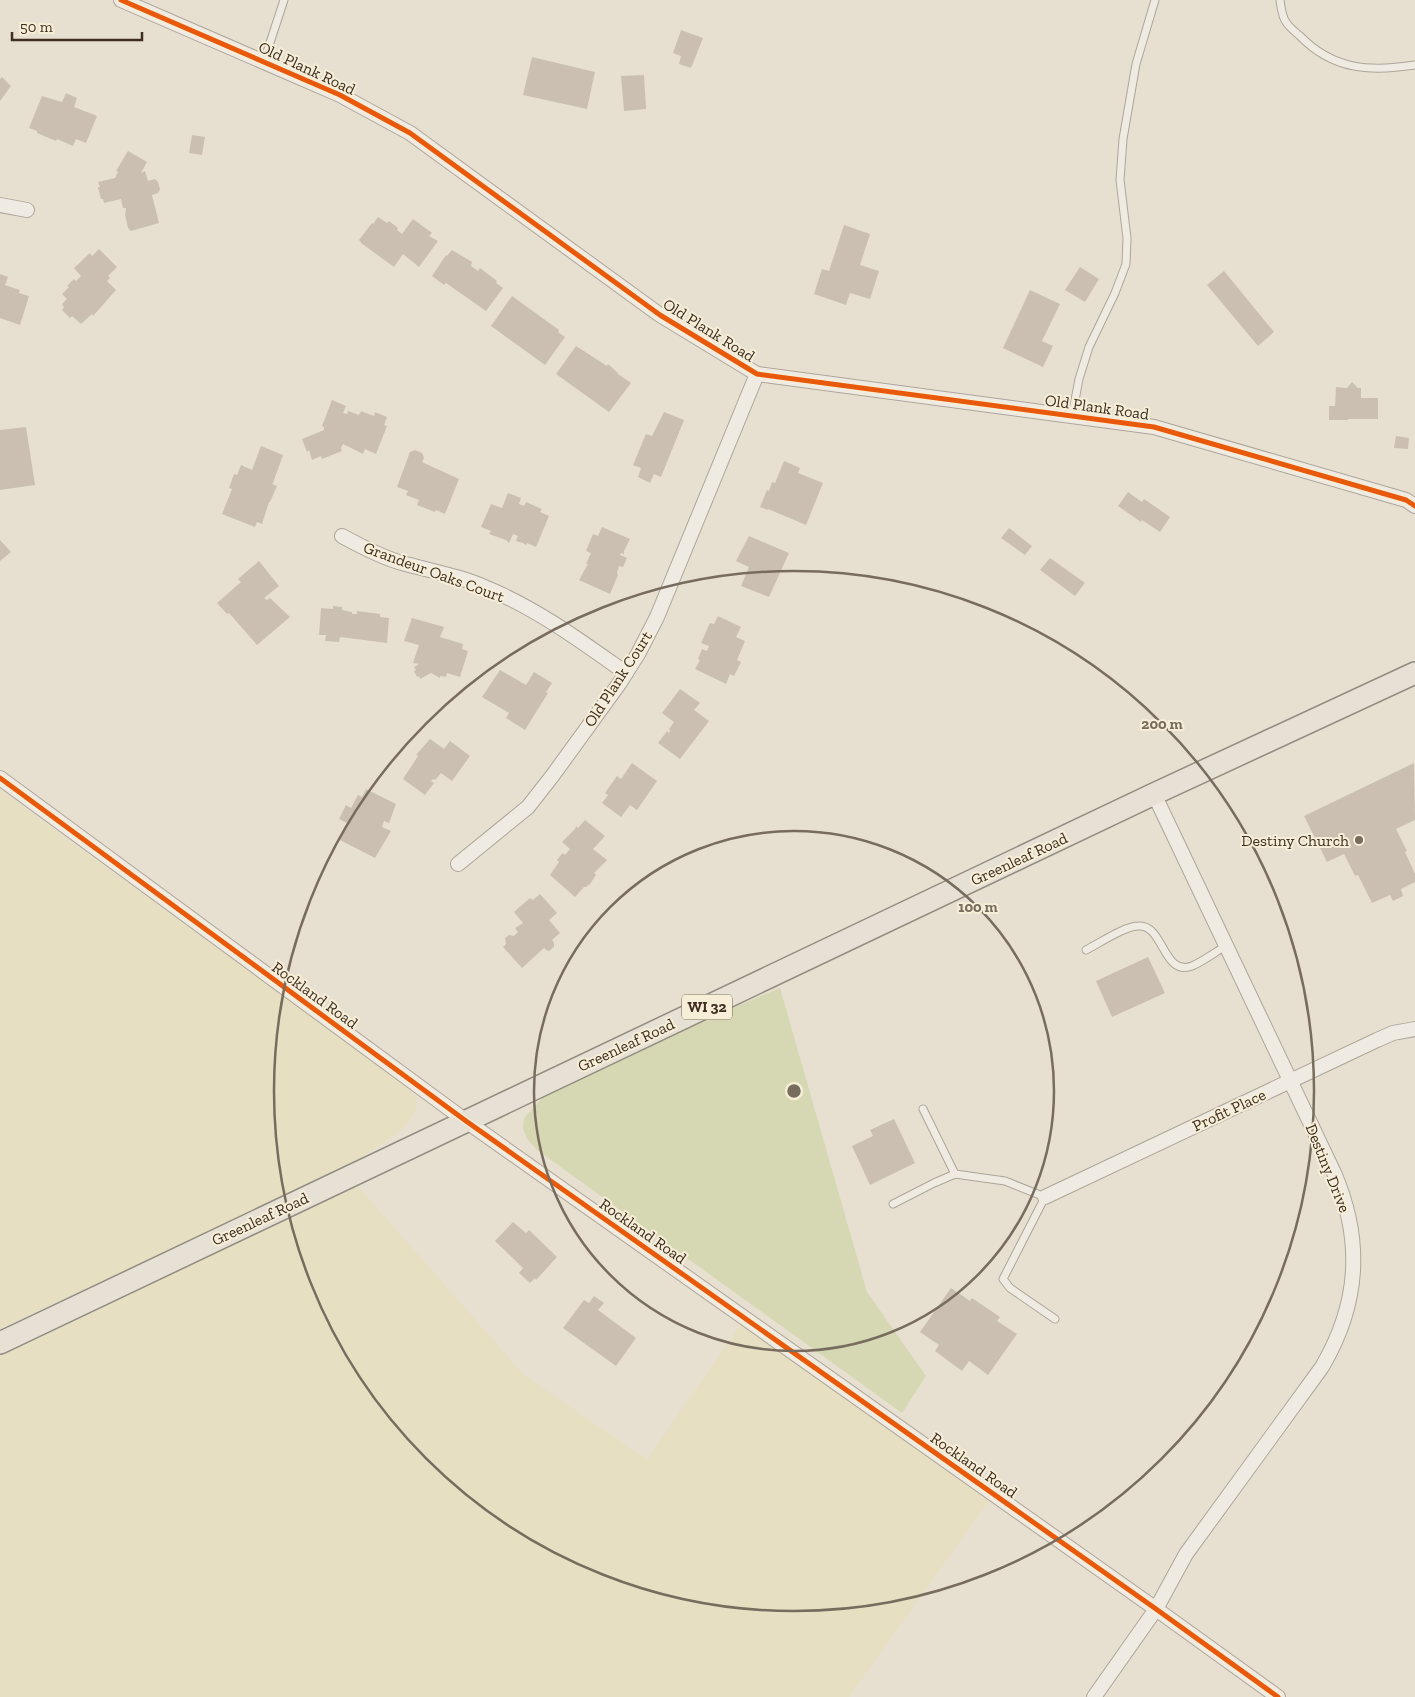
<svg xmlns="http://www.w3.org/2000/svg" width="1415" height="1697" font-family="'Zilla Slab',serif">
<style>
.farmland{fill:#e6dfc2}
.green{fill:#d6d7b3}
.building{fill:#cbbfb2}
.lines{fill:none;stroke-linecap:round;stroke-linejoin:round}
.lane-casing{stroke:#ada599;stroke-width:9}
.street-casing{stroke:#ada599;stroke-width:16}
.primary-casing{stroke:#928b80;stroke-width:24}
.lane{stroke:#efebe3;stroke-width:7}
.street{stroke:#efebe3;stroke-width:14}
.primary{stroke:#e6e1d4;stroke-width:21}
.cycleway-casing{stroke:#f7eed8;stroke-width:8}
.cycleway{stroke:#e8590c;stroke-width:5}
.ring{fill:none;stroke:#786c5e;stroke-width:2.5}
.poi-dot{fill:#786c5e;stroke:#f7eed8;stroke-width:2}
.labels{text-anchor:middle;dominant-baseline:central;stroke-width:4;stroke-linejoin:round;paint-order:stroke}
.shield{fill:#f7eed8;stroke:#756857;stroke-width:1}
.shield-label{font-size:15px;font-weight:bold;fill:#3d2e20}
.street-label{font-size:16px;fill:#3d2e20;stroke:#f7eed8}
.poi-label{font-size:16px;fill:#3d2e20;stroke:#f7eed8;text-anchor:end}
.centre{fill:#786c5e;stroke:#f7eed8;stroke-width:2.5}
.ring-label{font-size:15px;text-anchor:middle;font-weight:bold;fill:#786c5e;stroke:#f7eed8;stroke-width:4;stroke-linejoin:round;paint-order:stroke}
</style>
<rect width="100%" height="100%" fill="#e7e0d1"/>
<g class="farmland">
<path d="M 0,790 L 400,1081 L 417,1098 L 416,1110 L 403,1129 L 352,1164 L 0,1329 Z"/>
<path d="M 357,1185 L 525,1376 L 647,1459 L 741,1324 L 989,1501 L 849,1697 L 0,1697 L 0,1353 Z"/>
</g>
<path class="green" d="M 780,988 L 867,1292 L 926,1376 L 902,1413 L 537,1150 L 527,1139 L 523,1128 L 524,1118 L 546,1094 L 667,1035 Z"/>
<g class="building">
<path d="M 681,30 L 703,38 L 691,68 L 679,64 L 681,56 L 673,53 Z"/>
<path d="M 532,57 L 595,72 L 587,109 L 523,95 Z"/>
<path d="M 644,75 L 646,109 L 624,111 L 621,76 Z"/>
<path d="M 2,77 L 11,86 L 0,101 L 0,79 Z"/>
<path d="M 66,93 L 77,98 L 74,107 L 97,116 L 86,143 L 76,139 L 73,146 L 57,139 L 56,141 L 37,133 L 37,131 L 29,128 L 42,96 L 62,102 Z"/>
<path d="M 192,135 L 205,137 L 202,155 L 189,153 Z"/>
<path d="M 128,151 L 147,162 L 141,173 L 145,171 L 148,181 L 155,179 L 158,182 L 160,189 L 158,193 L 152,195 L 159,223 L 131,231 L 128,228 L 125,215 L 126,208 L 123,208 L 121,199 L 104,203 L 103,199 L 101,199 L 98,187 L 100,187 L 98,182 L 115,178 L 118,172 L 116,171 Z"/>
<path d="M 378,217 L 387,223 L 389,221 L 398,228 L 397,230 L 402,234 L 413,219 L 432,233 L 429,236 L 438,241 L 419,267 L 403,254 L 394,267 L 361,243 L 361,242 L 359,240 L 372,223 L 373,224 Z"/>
<path d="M 844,225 L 870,234 L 860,265 L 879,271 L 870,299 L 850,293 L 846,305 L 814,294 L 822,269 L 829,271 Z"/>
<path d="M 99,249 L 117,267 L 108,276 L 110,278 L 107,281 L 116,290 L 93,316 L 92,314 L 81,324 L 72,316 L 70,318 L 62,310 L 64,307 L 62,304 L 67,299 L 62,294 L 69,287 L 67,286 L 74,279 L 76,281 L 81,276 L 74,268 L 90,253 L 92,256 Z"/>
<path d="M 452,250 L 472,262 L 471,266 L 478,271 L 480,268 L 497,281 L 496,283 L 503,288 L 486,311 L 446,283 L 444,285 L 432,276 L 446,255 L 447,256 Z"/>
<path d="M 1080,267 L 1099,279 L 1085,302 L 1065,290 Z"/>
<path d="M 1224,271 L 1274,332 L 1258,346 L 1207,285 Z"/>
<path d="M 0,274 L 8,277 L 5,285 L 20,290 L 19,293 L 29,296 L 20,325 L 0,318 Z"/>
<path d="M 1030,290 L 1060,304 L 1042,341 L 1053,346 L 1043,367 L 1003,348 Z"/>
<path d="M 512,296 L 559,330 L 558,332 L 565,337 L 545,365 L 491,326 Z"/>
<path d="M 576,346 L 607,366 L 608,364 L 618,373 L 618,374 L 631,383 L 609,412 L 556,374 Z"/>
<path d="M 1352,382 L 1358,388 L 1361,388 L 1361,398 L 1378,398 L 1378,419 L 1348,419 L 1348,420 L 1329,420 L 1329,406 L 1335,406 L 1336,387 L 1347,388 Z"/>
<path d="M 332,400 L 346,406 L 343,413 L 347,414 L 348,411 L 359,415 L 361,411 L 374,416 L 375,412 L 387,417 L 384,425 L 387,426 L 376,454 L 365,449 L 363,454 L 343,444 L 341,448 L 342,451 L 322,459 L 321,456 L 312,460 L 309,450 L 307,452 L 302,439 L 324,430 L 324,427 L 322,426 Z"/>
<path d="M 664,412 L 684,420 L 661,477 L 654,474 L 650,483 L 638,477 L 641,468 L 633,465 L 646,434 L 652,436 Z"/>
<path d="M 26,427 L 35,485 L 0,490 L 0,430 Z"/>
<path d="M 1396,436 L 1409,438 L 1408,449 L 1394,448 Z"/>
<path d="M 261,446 L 283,455 L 273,483 L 272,484 L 277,486 L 270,502 L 269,502 L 262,524 L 257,522 L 255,527 L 222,514 L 232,489 L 229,488 L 234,474 L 237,475 L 241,465 L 252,470 Z"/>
<path d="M 415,450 L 422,453 L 424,458 L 422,462 L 459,479 L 445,514 L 436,510 L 435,512 L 417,505 L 419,500 L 406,495 L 408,491 L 397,487 L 410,452 Z"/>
<path d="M 784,461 L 800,468 L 798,473 L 823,483 L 806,525 L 768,509 L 768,510 L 760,507 L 767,490 L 769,491 L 772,482 L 775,483 Z"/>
<path d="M 1128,492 L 1142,502 L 1144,499 L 1170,517 L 1160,532 L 1142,520 L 1141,522 L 1118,506 Z"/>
<path d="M 508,493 L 521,498 L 519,504 L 524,506 L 526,502 L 542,509 L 540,512 L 549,516 L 536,547 L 527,543 L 526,545 L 523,543 L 516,541 L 518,536 L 513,534 L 509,543 L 506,540 L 489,534 L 491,531 L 481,527 L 491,504 L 502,508 Z"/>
<path d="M 602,527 L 630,539 L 624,551 L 624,554 L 621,553 L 620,555 L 627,558 L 623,567 L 619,566 L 617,573 L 618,575 L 610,594 L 579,580 L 588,564 L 586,564 L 591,553 L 586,551 L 593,534 L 598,536 Z"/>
<path d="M 1009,528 L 1032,546 L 1025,555 L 1001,538 Z"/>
<path d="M 749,536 L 789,553 L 769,597 L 741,586 L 749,567 L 736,561 Z"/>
<path d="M 0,540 L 11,552 L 0,561 Z"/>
<path d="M 1050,558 L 1085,583 L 1075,596 L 1040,570 Z"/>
<path d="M 259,561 L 279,586 L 264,598 L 267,600 L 270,598 L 290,617 L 257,645 L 229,613 L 227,614 L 217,603 L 241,582 L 238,579 Z"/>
<path d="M 333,606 L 342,607 L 342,610 L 352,612 L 352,614 L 357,614 L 357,611 L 380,614 L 380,617 L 389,618 L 387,643 L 340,637 L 339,642 L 325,641 L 326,635 L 319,635 L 321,608 L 333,609 Z"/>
<path d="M 718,616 L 741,627 L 736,637 L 745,641 L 737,660 L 741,662 L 734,676 L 730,674 L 726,684 L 695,669 L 700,660 L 698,659 L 702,649 L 707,651 L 709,646 L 701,643 L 710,623 L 714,624 Z"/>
<path d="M 412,618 L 444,627 L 440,637 L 463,644 L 462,649 L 468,651 L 460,677 L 447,673 L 446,677 L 440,676 L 440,678 L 431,673 L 420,679 L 419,676 L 417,677 L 414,671 L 416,670 L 414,667 L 419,664 L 413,663 L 419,645 L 404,641 Z"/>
<path d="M 500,670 L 526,685 L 534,672 L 552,683 L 546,692 L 548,693 L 525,730 L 506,718 L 509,713 L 482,697 Z"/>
<path d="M 680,689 L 700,703 L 694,710 L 709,721 L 680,759 L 658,743 L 667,731 L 669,733 L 670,731 L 669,729 L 674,722 L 662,713 Z"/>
<path d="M 430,739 L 444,749 L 450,741 L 470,756 L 452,781 L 441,773 L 435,780 L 433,779 L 431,781 L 434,783 L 425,795 L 403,779 L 418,756 L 416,755 Z"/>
<path d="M 632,763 L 657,781 L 637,810 L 630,805 L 621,817 L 602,803 L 608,795 L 605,793 L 617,776 L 621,779 Z"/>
<path d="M 1414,763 L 1415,820 L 1396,829 L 1407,851 L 1405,852 L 1415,874 L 1415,882 L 1401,889 L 1403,896 L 1393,901 L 1390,895 L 1372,903 L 1358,875 L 1355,876 L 1344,854 L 1327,862 L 1304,816 Z"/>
<path d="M 366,789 L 396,804 L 389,823 L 384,821 L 382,827 L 391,831 L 375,858 L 340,840 L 347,823 L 339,819 L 346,805 L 351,808 L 358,795 L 362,797 Z"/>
<path d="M 585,820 L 605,836 L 593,849 L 607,860 L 594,873 L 596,875 L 590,884 L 586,887 L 584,887 L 575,897 L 550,875 L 559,862 L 557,860 L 561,855 L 563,853 L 565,855 L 570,849 L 562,842 L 575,829 L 576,826 L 578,828 Z"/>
<path d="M 540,894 L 557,913 L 549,920 L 560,933 L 552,940 L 554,943 L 554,947 L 549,951 L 546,950 L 544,948 L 522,968 L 503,947 L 506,944 L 505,938 L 509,935 L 514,936 L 518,932 L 515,928 L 523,923 L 514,912 L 530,898 L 533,900 Z"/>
<path d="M 1148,957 L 1165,993 L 1112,1017 L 1096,981 Z"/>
<path d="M 894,1119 L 915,1163 L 870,1185 L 852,1146 L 873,1136 L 870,1130 Z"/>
<path d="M 513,1222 L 526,1233 L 529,1230 L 557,1257 L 536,1280 L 535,1278 L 530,1283 L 519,1273 L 523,1268 L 495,1241 Z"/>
<path d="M 951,1288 L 970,1301 L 972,1298 L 1000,1317 L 997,1321 L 1017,1334 L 988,1375 L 969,1361 L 962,1371 L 935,1351 L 939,1345 L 920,1332 Z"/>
<path d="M 594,1296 L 604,1303 L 598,1310 L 636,1338 L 616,1366 L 563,1328 L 584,1300 L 589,1303 Z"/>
</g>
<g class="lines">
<g class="lane-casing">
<g id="lane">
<path d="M 1280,0 C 1281,7 1282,17 1286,22 C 1289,27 1295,32 1300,36 C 1333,70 1370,72 1415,65"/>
<path d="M 264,61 L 284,0"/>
<path d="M 1072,416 L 1079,379 L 1089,347 L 1115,293 L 1126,264 L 1127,238 L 1120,180 L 1123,139 L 1136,64 L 1155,0"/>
<path d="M 1086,950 C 1100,943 1124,926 1139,926 C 1164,925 1163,977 1192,966 C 1204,961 1215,952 1226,946"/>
<path d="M 923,1109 L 955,1174"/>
<path d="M 893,1204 L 934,1183 L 955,1174 L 1005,1181 L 1045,1197 L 1003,1279 L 1010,1288 L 1055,1319"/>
</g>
</g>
<g class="street-casing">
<g id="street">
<path d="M 121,0 L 340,95 L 410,133 L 660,315 L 757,374 L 1154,427 L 1406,500 L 1415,506"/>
<path d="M 0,205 L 27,210"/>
<path d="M 342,536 C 362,547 381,557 402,563 C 431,571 461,576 489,589 C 539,610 582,642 626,673"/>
<path d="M 0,778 L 466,1121 L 1156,1609 L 1278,1697"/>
<path d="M 458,864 L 528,807 L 553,775 L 619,684 L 638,654 L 657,617 L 757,374"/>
<path d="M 1045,1197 L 1377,1040 L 1393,1033 L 1415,1029"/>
<path d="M 1094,1697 L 1156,1609 L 1186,1554 L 1322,1367 C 1359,1304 1363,1242 1335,1175 L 1154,794"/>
</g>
</g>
<g class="primary-casing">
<path id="primary" d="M 0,1343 L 1154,794 L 1415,673"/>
</g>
<use href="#lane" class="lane"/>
<use href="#street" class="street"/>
<use href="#primary" class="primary"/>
<g class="cycleway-casing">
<g id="cycleway">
<path d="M 121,0 L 340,95 L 410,133 L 660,315 L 757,374 L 1154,427 L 1406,500 L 1415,506"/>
<path d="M 0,778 L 466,1121 L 1156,1609 L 1278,1697"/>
</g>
</g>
<use href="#cycleway" class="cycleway"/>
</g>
<g class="ring">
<circle cx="794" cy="1091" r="260"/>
<circle cx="794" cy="1091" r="520"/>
</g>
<circle class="poi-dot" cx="1359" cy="840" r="5"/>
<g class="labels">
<rect class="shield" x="682" y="994.5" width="50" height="25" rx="4"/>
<g class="shield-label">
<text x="707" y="1007">WI 32</text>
</g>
<g class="street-label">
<text transform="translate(307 68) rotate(25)">Old Plank Road</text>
<text transform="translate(709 330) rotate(32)">Old Plank Road</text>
<text transform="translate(1097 407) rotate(8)">Old Plank Road</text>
<text transform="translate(434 572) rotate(20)">Grandeur Oaks Court</text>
<text transform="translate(618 679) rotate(-57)">Old Plank Court</text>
<text transform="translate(1019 859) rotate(-25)">Greenleaf Road</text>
<text transform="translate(315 995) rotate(36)">Rockland Road</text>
<text transform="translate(626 1045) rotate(-25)">Greenleaf Road</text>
<text transform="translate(1229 1110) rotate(-25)">Profit Place</text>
<text transform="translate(1328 1168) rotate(68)">Destiny Drive</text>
<text transform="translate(260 1219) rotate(-25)">Greenleaf Road</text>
<text transform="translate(643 1231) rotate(35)">Rockland Road</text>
<text transform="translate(974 1465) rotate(35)">Rockland Road</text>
</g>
<g class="poi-label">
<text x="1349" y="840">Destiny Church</text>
</g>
</g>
<circle cx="794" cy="1091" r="8" class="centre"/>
<g class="ring-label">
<text x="1162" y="729">200 m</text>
<text x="978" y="912">100 m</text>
</g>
<path d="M12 32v8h130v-8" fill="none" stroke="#3d2e20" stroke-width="2.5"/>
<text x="20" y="32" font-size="15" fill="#3d2e20" stroke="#f7eed8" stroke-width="4" paint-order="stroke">50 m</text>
</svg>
